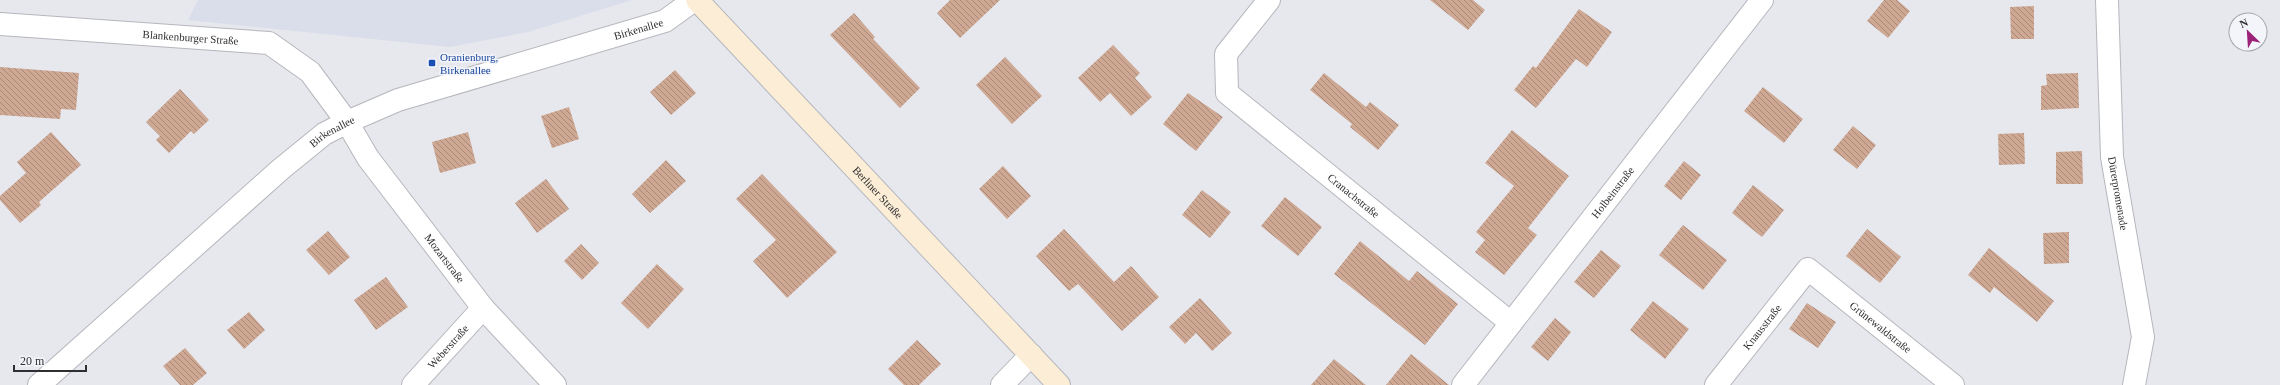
<svg xmlns="http://www.w3.org/2000/svg" width="2280" height="385" font-family="Georgia,serif">
<style>
.built{fill:#daddea}
.building{fill:url(#building-back-hatch)}
.lines{fill:none;stroke-linecap:round;stroke-linejoin:round}
.street-casing{stroke:#b6b7bd;stroke-width:24}
.secondary-casing{stroke:#b6b7bd;stroke-width:24}
.street{stroke:#fff;stroke-width:22}
.secondary{stroke:#fcedd6;stroke-width:22}
.transit-dot{fill:#1a4fb4;stroke:#f4f5fb;stroke-width:1.5}
.labels{text-anchor:middle;dominant-baseline:central;stroke-width:3;stroke-linejoin:round;paint-order:stroke}
.street-label{font-size:11px;fill:#2f2f31;stroke:#f4f5fb}
.transit-label{font-size:11px;fill:#164399;stroke:#f4f5fb;text-anchor:start}
</style>
<defs>
<pattern id="building-back-hatch" width="6" height="6" patternUnits="userSpaceOnUse"><rect width="6" height="6" fill="#cea893"/><path d="M-1 5l2 2M0 0l6 6M5-1l2 2" fill="none" stroke="#a88979"/></pattern>
</defs>
<rect width="100%" height="100%" fill="#e6e8ee"/>
<path class="built" d="M 198,0 L 632,0 L 528,32 L 450,47 L 188,20 Z"/>
<g class="building">
<path d="M 950,0 L 1000,0 L 960,38 L 937,13 Z"/>
<path d="M 1430,0 L 1473,0 L 1485,10 L 1468,30 Z"/>
<path d="M 1884,0 L 1897,0 L 1910,11 L 1888,38 L 1867,21 Z"/>
<path d="M 2034,6 L 2034,39 L 2011,39 L 2010,7 Z"/>
<path d="M 1579,9 L 1612,32 L 1587,67 L 1576,59 L 1536,108 L 1514,90 L 1533,66 L 1536,68 Z"/>
<path d="M 854,13 L 875,37 L 873,39 L 920,88 L 900,108 L 830,35 Z"/>
<path d="M 1113,45 L 1140,73 L 1135,78 L 1152,97 L 1131,116 L 1110,93 L 1100,102 L 1078,78 Z"/>
<path d="M 1005,57 L 1042,96 L 1012,124 L 976,85 Z"/>
<path d="M 0,67 L 79,73 L 76,110 L 61,109 L 60,119 L 0,115 Z"/>
<path d="M 675,70 L 696,93 L 671,115 L 650,92 Z"/>
<path d="M 1324,73 L 1366,107 L 1370,102 L 1399,125 L 1378,150 L 1350,127 L 1352,124 L 1310,90 Z"/>
<path d="M 2078,73 L 2079,108 L 2041,110 L 2041,86 L 2047,85 L 2046,74 Z"/>
<path d="M 1763,87 L 1803,119 L 1784,143 L 1744,111 Z"/>
<path d="M 180,89 L 209,120 L 194,134 L 191,131 L 169,153 L 156,140 L 160,136 L 146,122 Z"/>
<path d="M 1188,93 L 1223,117 L 1196,151 L 1163,124 Z"/>
<path d="M 569,107 L 579,139 L 552,148 L 541,116 Z"/>
<path d="M 1853,126 L 1876,145 L 1857,169 L 1833,150 Z"/>
<path d="M 1512,130 L 1569,176 L 1528,228 L 1537,235 L 1504,275 L 1475,252 L 1485,240 L 1476,232 L 1514,186 L 1485,163 Z"/>
<path d="M 51,132 L 81,165 L 39,202 L 41,205 L 20,223 L 0,200 L 0,196 L 26,173 L 17,162 Z"/>
<path d="M 468,132 L 476,163 L 440,173 L 432,142 Z"/>
<path d="M 2024,133 L 2025,164 L 1999,165 L 1998,134 Z"/>
<path d="M 2082,151 L 2083,184 L 2056,184 L 2056,152 Z"/>
<path d="M 666,160 L 686,181 L 650,213 L 632,194 Z"/>
<path d="M 1684,161 L 1701,175 L 1681,200 L 1664,186 Z"/>
<path d="M 1003,166 L 1031,196 L 1007,219 L 979,189 Z"/>
<path d="M 762,174 L 837,252 L 787,298 L 753,261 L 776,240 L 736,199 Z"/>
<path d="M 546,179 L 569,209 L 537,233 L 515,203 Z"/>
<path d="M 1753,185 L 1784,210 L 1762,237 L 1732,213 Z"/>
<path d="M 1202,190 L 1231,212 L 1210,238 L 1182,215 Z"/>
<path d="M 1285,197 L 1322,227 L 1298,256 L 1261,226 Z"/>
<path d="M 1683,225 L 1727,260 L 1703,290 L 1659,255 Z"/>
<path d="M 1064,229 L 1114,282 L 1131,266 L 1159,297 L 1122,331 L 1078,284 L 1069,291 L 1036,256 Z"/>
<path d="M 1867,229 L 1901,257 L 1880,283 L 1846,256 Z"/>
<path d="M 328,231 L 350,257 L 329,275 L 306,250 Z"/>
<path d="M 2069,232 L 2069,263 L 2044,264 L 2043,233 Z"/>
<path d="M 1360,241 L 1409,281 L 1417,271 L 1458,304 L 1425,345 L 1334,274 Z"/>
<path d="M 581,244 L 599,263 L 582,280 L 564,261 Z"/>
<path d="M 1989,248 L 2054,301 L 2037,322 L 1994,287 L 1990,293 L 1968,275 Z"/>
<path d="M 1601,250 L 1621,266 L 1594,298 L 1574,282 Z"/>
<path d="M 657,264 L 684,289 L 648,329 L 621,303 Z"/>
<path d="M 386,277 L 408,307 L 376,330 L 354,300 Z"/>
<path d="M 1200,298 L 1232,333 L 1212,351 L 1196,333 L 1185,344 L 1169,327 Z"/>
<path d="M 1653,301 L 1689,329 L 1665,359 L 1630,330 Z"/>
<path d="M 1807,303 L 1836,322 L 1818,348 L 1789,329 Z"/>
<path d="M 249,312 L 265,330 L 244,349 L 227,330 Z"/>
<path d="M 1555,318 L 1571,332 L 1548,361 L 1531,347 Z"/>
<path d="M 917,340 L 941,364 L 919,385 L 904,385 L 888,369 Z"/>
<path d="M 185,348 L 207,373 L 193,385 L 180,385 L 163,366 Z"/>
<path d="M 1411,354 L 1449,385 L 1386,385 Z"/>
<path d="M 1334,359 L 1366,385 L 1311,385 Z"/>
</g>
<g class="lines">
<g class="street-casing">
<g id="street">
<path id="s1" d="M 1269,0 L 1226,54 L 1227,93 L 1511,323"/>
<path id="s2" d="M 2107,0 L 2112,157 L 2143,337 L 2134,385"/>
<path id="s3" d="M 0,24 L 269,43 L 310,72 L 347,122 L 368,158 L 483,308 L 555,385"/>
<path id="s4" d="M 39,385 L 281,169 L 324,134 L 347,122 L 398,100 L 665,21 L 694,0"/>
<path id="s5" d="M 413,385 L 483,308"/>
<path d="M 1002,385 L 1031,355"/>
<path id="s6" d="M 1463,385 L 1762,0"/>
<path id="s7" d="M 1716,385 L 1808,269 L 1953,385"/>
</g>
</g>
<g class="secondary-casing">
<g id="secondary">
<path id="s8" d="M 697,0 L 1059,385"/>
</g>
</g>
<use href="#street" class="street"/>
<use href="#secondary" class="secondary"/>
</g>
<rect class="transit-dot" x="428" y="59" width="8" height="8" rx="2"/>
<g class="labels">
<g class="street-label">
<text stroke="none"><textPath href="#s4" startOffset="712">Birkenallee</textPath></text>
<text stroke="none"><textPath href="#s3" startOffset="191">Blankenburger Straße</textPath></text>
<text stroke="none"><textPath href="#s4" startOffset="388">Birkenallee</textPath></text>
<text stroke="none"><textPath href="#s6" startOffset="244">Holbeinstraße</textPath></text>
<text stroke="none"><textPath href="#s8" startOffset="264">Berliner Straße</textPath></text>
<text stroke="none"><textPath href="#s2" startOffset="194">Dürerpromenade</textPath></text>
<text stroke="none"><textPath href="#s1" startOffset="271">Cranachstraße</textPath></text>
<text stroke="none"><textPath href="#s3" startOffset="550">Mozartstraße</textPath></text>
<text stroke="none"><textPath href="#s7" startOffset="74">Knausstraße</textPath></text>
<text stroke="none"><textPath href="#s7" startOffset="241">Grünewaldstraße</textPath></text>
<text stroke="none"><textPath href="#s5" startOffset="52">Weberstraße</textPath></text>
</g>
<g class="transit-label">
<text x="440" y="57">Oranienburg,<tspan x="440" dy="13">Birkenallee</tspan></text>
</g>
</g>
<g transform="translate(2248 32) rotate(335)"><circle r="19" fill="#f4f5fb" stroke="#a5a6aa"/>
<path d="M0-3L7 15L0 10L-7 15Z" fill="#9c2178"/>
<text y="-6" font-size="11" font-weight="bold" text-anchor="middle" fill="#2f2f31">N</text>
</g>
<path d="M14 365v6h72v-6" fill="none" stroke="#2f2f31" stroke-width="2"/>
<text x="20" y="365" font-size="12" fill="#2f2f31" stroke="#f4f5fb" stroke-width="3" paint-order="stroke">20 m</text>
</svg>
